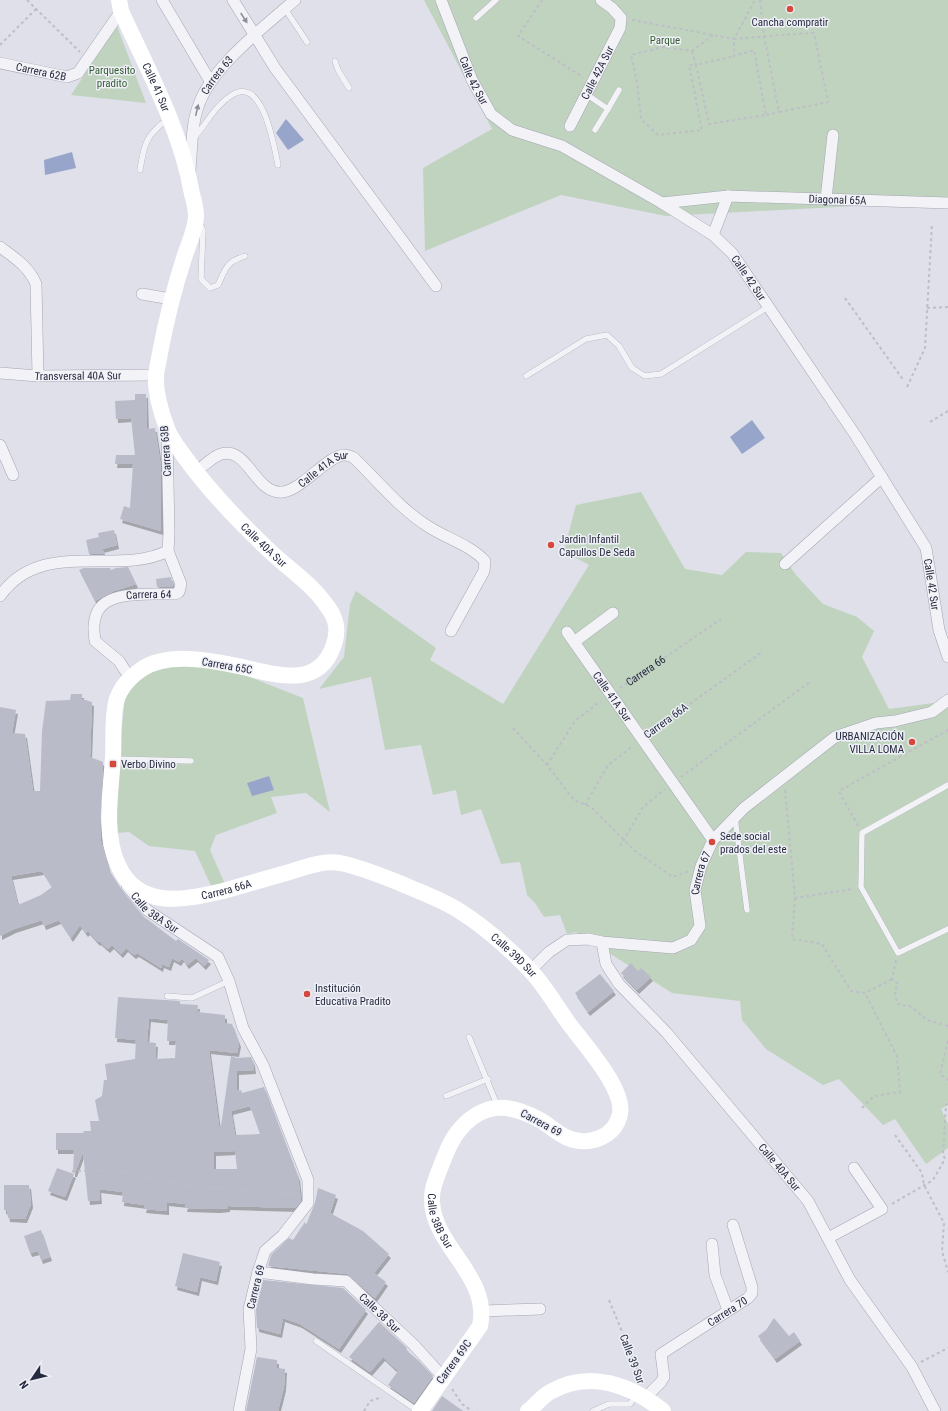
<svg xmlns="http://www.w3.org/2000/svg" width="948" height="1411" font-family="'Roboto Condensed',sans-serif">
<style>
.green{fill:#c0d3bf}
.water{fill:#98a5cb}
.building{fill:#b9bbc9;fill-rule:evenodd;filter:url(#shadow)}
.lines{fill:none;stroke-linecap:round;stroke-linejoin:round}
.service-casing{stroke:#a4a6b3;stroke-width:6}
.minor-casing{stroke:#a4a6b3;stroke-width:12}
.path{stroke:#bdbec8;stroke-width:2;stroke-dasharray:3 3;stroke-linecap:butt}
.service{stroke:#f2f2f7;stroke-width:5.5}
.minor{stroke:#f2f2f7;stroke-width:11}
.secondary{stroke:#fff;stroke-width:16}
.oneway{fill:#8c8e9c}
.poi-dot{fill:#d5483d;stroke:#eef0f6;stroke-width:1.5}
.labels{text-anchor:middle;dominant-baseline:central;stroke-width:3;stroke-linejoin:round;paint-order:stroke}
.poi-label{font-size:11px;fill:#272b41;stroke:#eef0f6;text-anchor:start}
.park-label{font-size:11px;fill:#345d35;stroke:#eef0f6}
.street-label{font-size:11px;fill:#272b41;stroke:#eef0f6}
</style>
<defs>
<filter id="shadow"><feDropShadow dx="2" dy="4" stdDeviation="0" flood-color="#0004"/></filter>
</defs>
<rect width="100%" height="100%" fill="#dfe0e9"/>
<g class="green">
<path d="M 424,0 L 948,0 L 948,201 L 666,216 L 561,195 L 425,251 L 423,168 L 492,129 Z"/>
<path d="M 117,26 L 146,103 L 71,95 Z"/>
<path d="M 641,492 L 685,569 L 722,575 L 746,552 L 781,553 L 796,575 L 823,604 L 857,617 L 874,631 L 862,657 L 889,709 L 948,701 L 948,1105 L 941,1109 L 948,1124 L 948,1148 L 926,1164 L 895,1119 L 883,1125 L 839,1079 L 823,1085 L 766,1049 L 742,1020 L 740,1001 L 672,993 L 576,932 L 567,934 L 560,915 L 544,917 L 535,903 L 527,895 L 520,862 L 501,864 L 481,809 L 461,815 L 456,790 L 433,795 L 421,745 L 385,750 L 371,677 L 319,689 L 344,657 L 350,604 L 356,591 L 436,648 L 430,660 L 503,704 L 589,565 L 564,551 L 576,505 Z"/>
<path d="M 188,663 L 242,674 L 303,698 L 330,812 L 306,793 L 271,797 L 277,813 L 216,835 L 210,850 L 225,884 L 212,888 L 195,851 L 149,846 L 129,832 L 115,833 L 119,759 L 125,696 L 148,670 Z"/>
</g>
<g class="water">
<path d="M 286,119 L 304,140 L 288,150 L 276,133 Z"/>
<path d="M 72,152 L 76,168 L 45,175 L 44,160 Z"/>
<path d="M 752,420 L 765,438 L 742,454 L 730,437 Z"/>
<path d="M 269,776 L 274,790 L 252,796 L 247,783 Z"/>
</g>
<g class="building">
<path d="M 135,394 L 146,394 L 147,429 L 155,428 L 161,467 L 161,531 L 120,519 L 124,506 L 130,508 L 133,464 L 115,464 L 116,455 L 135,455 L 131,418 L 116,419 L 115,401 L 135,400 Z"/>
<path d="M 114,530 L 117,545 L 102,549 L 105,554 L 89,554 L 86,540 L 99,537 L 98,533 Z"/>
<path d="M 128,567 L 136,584 L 114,591 L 95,601 L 79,570 L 84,568 L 110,568 L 111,570 L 116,568 Z"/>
<path d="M 171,577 L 173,587 L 157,587 L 156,579 Z"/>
<path d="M 71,694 L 82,694 L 82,699 L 92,702 L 90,757 L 103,762 L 100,826 L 101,841 L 109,870 L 122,890 L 143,916 L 176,941 L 178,939 L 209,960 L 204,966 L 196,958 L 187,965 L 182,958 L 179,962 L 172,958 L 169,967 L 162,964 L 161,968 L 137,953 L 134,955 L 126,948 L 121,954 L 112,945 L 108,949 L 99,941 L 98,942 L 88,931 L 86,933 L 80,925 L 71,938 L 59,920 L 44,926 L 42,920 L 14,929 L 0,936 L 0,707 L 16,710 L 12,733 L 25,734 L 33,791 L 40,791 L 42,731 L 46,701 L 70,700 ZM 42,871 L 52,887 L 41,895 L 18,905 L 11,876 Z"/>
<path d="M 631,963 L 638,971 L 641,968 L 651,977 L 637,990 L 621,973 Z"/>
<path d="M 600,974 L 614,991 L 588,1012 L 575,993 Z"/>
<path d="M 118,997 L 180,1001 L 180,1004 L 198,1005 L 197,1012 L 225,1015 L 225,1023 L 232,1024 L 239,1043 L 237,1053 L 209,1050 L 219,1126 L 221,1126 L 231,1056 L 237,1058 L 251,1057 L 253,1062 L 254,1070 L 237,1071 L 237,1091 L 241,1090 L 242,1093 L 264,1087 L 298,1177 L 301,1201 L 295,1208 L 228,1206 L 228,1208 L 218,1209 L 185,1208 L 186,1204 L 167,1202 L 167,1211 L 155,1210 L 144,1209 L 145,1205 L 122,1202 L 123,1192 L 99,1189 L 100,1200 L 88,1201 L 83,1152 L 75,1173 L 73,1173 L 74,1150 L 56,1150 L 56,1133 L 83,1133 L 84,1131 L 91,1131 L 90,1121 L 99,1121 L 95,1100 L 102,1096 L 104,1080 L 107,1080 L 105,1064 L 135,1059 L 136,1040 L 115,1038 ZM 149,1018 L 168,1020 L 167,1041 L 176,1041 L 175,1058 L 155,1059 L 156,1043 L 147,1042 ZM 250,1106 L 260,1134 L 235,1135 L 231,1111 ZM 235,1151 L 237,1169 L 214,1169 L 214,1152 Z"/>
<path d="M 57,1168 L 74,1174 L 65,1197 L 48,1191 Z"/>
<path d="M 4,1185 L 29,1185 L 31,1204 L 25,1219 L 8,1218 L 7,1211 L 4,1210 Z"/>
<path d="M 318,1188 L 336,1195 L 330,1213 L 363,1231 L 389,1254 L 374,1273 L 386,1282 L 375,1298 L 347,1274 L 268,1266 L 271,1255 L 289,1238 L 293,1240 L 305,1222 L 306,1225 L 315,1203 Z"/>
<path d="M 41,1230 L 50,1257 L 41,1260 L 38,1251 L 30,1253 L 24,1236 Z"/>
<path d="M 183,1253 L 220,1262 L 216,1281 L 200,1277 L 197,1292 L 175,1286 Z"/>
<path d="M 263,1280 L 343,1288 L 366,1310 L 339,1349 L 300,1324 L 283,1318 L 280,1334 L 257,1328 L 256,1310 Z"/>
<path d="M 774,1318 L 789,1336 L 794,1332 L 800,1341 L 775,1359 L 758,1336 L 766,1330 Z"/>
<path d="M 379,1322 L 407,1348 L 406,1350 L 419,1361 L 433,1376 L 414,1403 L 388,1385 L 398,1371 L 383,1357 L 370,1372 L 349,1357 Z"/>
<path d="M 257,1357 L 277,1360 L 277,1368 L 285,1369 L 284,1387 L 278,1411 L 246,1411 Z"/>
<path d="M 442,1396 L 463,1411 L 432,1411 Z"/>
</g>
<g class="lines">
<g class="service-casing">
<g id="service">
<path d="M 285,9 L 307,42"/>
<path d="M 476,18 L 496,0"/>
<path d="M 335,61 L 338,70 L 349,88"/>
<path d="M 586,94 L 608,109 L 595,130"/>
<path d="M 608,109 L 619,90"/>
<path d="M 193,139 C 206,125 215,105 232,95 C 263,75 274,146 278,165"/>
<path d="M 140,170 C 144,144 146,135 168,119"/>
<path d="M 199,222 L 203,230 L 201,279 L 210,288 L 218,285 C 226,268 226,262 245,256"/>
<path d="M 526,376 L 586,339 L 607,335 L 619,346 L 632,368 L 645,376 L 661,374 L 768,307"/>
<path d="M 113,759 L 191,761"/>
<path d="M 948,785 L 862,833 L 861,887 L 898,953 L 948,929"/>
<path d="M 735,818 L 747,910"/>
<path d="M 167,996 L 192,998 L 229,981"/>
<path d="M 469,1037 L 498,1107"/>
<path d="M 446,1096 L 488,1079"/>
<path d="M 316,1341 L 418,1411"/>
<path d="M 593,1411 L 609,1404 L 630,1404 L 636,1395"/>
</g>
</g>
<g class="minor-casing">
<g id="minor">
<path d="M 162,0 L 210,81"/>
<path d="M 233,0 L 275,68 L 436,286"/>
<path id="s2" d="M 441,0 L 472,80 L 491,114 L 512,130 L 562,146 L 662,203 L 713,235 L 732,253 L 856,436 L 926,548 L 939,630 L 948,657"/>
<path id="s3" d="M 0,63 L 67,77 L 78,73 L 121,11"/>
<path id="s4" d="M 570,126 L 620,28 L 621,18 L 612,8 L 601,0"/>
<path id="s5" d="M 190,170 C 192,150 191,126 198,107 C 210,68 265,26 295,0"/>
<path d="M 826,199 L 833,135"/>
<path id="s6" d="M 662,203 L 728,196 L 948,203"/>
<path d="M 713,235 L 728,196"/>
<path d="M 0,247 C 15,258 29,267 36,284 L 38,376"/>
<path d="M 142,294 L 171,299"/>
<path id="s7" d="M 0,373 L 38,376 L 156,375"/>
<path d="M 0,445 L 13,475"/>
<path id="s8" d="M 195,472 C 203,467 212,457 221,454 C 248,446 255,495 283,492 C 303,489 329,454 345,455 C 348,455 352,457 354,458 C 378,481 401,510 429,527 C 448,539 470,545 485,561 L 484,571 L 451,631"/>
<path d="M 785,564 L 882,477"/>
<path d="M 0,596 C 42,537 115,577 168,551"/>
<path id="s9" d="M 567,632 L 713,840"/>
<path d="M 574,642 L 613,613"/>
<path id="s10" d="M 130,678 L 119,661 L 95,641 C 94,634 93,625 95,619 C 100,588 152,595 175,594 L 179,592 L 181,584 L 168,551 L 169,533 L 167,432"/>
<path id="s11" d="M 127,886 L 147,910 L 218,957 L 229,981 L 243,1028 L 263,1065 L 308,1180 L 308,1203 L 283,1235 L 265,1251 L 258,1272 L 249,1309 L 251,1349 L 239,1411"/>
<path id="s12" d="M 602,942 L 606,964 L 619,984 L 666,1032 L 808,1201 L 850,1280 L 912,1367 L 935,1411"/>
<path id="s13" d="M 531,970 L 549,952 L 567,940 L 588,939 L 602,942 L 673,948 L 691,940 L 700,926 L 695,890 L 701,866 L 713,840 L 744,808 L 835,737 L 876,723 L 895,721 L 932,712 L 948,700"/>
<path d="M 828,1238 L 882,1209 L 854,1168"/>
<path d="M 712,1244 L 715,1275 L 728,1310"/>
<path id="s14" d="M 258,1272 L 313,1279 L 346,1281 L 414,1345 L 443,1377"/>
<path d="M 483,1311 L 540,1309"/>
<path id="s15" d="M 646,1397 L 661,1382 L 664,1377 L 661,1354 L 748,1298 L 752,1293 L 752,1287 L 733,1225"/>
</g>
</g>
<g class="path">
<path d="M 27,0 L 80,52"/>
<path d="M 542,0 L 518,36 L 583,77"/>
<path d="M 632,20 L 734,39 L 755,0"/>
<path d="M 713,35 L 692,51 L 663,47 L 631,55 L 637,82 L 641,119 L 658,135 L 702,130 L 689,65 L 696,65 L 709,124 L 766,115 L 754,50 L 734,56 L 734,39 C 761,37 787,34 814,33 L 828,102 L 779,112 L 764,36 L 760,0"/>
<path d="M 0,45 L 36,9"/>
<path d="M 692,51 L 696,65 L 734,56"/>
<path d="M 766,115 L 779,112"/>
<path d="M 845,298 L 904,381"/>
<path d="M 927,308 L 948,307"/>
<path d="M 907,387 L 925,348 L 932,224"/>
<path d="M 930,422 L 948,411"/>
<path id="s1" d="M 620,688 L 721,619"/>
<path d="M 513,728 L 547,765 L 574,800 L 591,807 L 635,851 L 673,877 L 689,871"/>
<path d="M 651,732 L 762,652"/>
<path d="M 547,765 L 575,721 L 601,701"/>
<path d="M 681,777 L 811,681"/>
<path d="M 785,790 L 795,898 L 853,889"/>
<path d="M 585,805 L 608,765 L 633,746"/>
<path d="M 858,826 L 839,791 L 948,730"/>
<path d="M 620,846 L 643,807 L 665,789"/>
<path d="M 795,898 L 792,939 L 822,944 L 851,991 L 865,993 L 892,979"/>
<path d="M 896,960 L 892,979 L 898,984 L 895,991 L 897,1004 L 910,1006 L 927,1020 L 948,1026"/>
<path d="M 948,1041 L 940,1074 L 948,1080"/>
<path d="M 862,1108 L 874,1096 L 900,1092 L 897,1056 L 865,993"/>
<path d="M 895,1135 L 922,1173 L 924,1185 L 944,1223 L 942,1251 L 948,1272"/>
<path d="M 72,1171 L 114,1170 L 183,1185 L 261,1192 L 297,1193"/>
<path d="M 892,1204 L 933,1180 L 945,1159 L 943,1154 L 946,1105 L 948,1104"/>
<path d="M 609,1300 L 642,1380"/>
<path d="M 921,1362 L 948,1348"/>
<path d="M 452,1389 L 462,1404 L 472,1411"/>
<path d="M 364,1411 L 370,1401 L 382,1397"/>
</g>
<use href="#service" class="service"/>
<use href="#minor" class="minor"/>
<g class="secondary">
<path id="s16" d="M 119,0 L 121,11 C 148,70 181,130 192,194 C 194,201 196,208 196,216 C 196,229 188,245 184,258 C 174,289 166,321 160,353 C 159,360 157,367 156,375 C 155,391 161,413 167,428 C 170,438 178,447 184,456 C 209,491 240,523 272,553 C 290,570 313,585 327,606 C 337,619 339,631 333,647 C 317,691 272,673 238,666 C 210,660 167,652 142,669 C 130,677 120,687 116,702 C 112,720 114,739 113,757 C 111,791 103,833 118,865 C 138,910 184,900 223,891 C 244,885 265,879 286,873 C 303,868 322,860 340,863 C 361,867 382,876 402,884 C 422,893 443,900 461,912 C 482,925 511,950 528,968 C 543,983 555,1004 567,1021 C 582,1042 625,1088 620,1114 C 615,1138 588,1146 568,1138 C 558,1134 549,1125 540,1120 C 511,1104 485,1101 461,1128 C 451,1139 446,1153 441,1166 C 437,1177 432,1186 432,1197 C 430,1245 491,1275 480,1326 L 420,1411"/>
<path d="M 528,1411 C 536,1405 543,1395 552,1391 C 591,1370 631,1385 663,1411"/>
</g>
</g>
<defs><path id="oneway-solid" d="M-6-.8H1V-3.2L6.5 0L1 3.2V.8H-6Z"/></defs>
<g class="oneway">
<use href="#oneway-solid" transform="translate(244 18) rotate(57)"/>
<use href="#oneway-solid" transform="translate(197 110) rotate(-77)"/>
</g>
<g class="poi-dot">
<circle cx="790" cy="9" r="4"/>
<circle cx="551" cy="545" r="4"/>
<circle cx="912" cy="742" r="4"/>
<rect x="109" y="760" width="8" height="8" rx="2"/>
<circle cx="712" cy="842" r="4"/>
<circle cx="307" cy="994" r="4"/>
</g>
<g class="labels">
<g class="poi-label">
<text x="790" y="22" text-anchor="middle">Cancha compratir</text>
<text x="559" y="539">Jardin Infantil<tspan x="559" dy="13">Capullos De Seda</tspan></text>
<text x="904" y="736" text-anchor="end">URBANIZACIÓN<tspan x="904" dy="13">VILLA LOMA</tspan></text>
<text x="121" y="764">Verbo Divino</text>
<text x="720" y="836">Sede social<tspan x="720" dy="13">prados del este</tspan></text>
<text x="315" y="988">Institución<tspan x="315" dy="13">Educativa Pradito</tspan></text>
</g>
<g class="park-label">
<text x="665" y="40">Parque</text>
<text x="112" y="70">Parquesito<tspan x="112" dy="13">pradito</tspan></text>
</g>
<g class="street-label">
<text stroke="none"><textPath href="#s3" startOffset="42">Carrera 62B</textPath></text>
<text stroke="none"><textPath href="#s4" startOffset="60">Calle 42A Sur</textPath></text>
<text stroke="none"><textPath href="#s5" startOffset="101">Carrera 63</textPath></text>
<text stroke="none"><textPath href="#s2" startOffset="87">Calle 42 Sur</textPath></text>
<text stroke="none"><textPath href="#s16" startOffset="95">Calle 41 Sur</textPath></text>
<text stroke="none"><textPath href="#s6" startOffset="176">Diagonal 65A</textPath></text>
<text stroke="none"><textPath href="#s2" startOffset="435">Calle 42 Sur</textPath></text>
<text stroke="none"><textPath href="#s7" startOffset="78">Transversal 40A Sur</textPath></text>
<text transform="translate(166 451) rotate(-94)">Carrera 63B</text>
<text stroke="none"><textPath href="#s8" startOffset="156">Calle 41A Sur</textPath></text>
<text stroke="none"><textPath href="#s16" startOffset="602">Calle 40A Sur</textPath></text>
<text stroke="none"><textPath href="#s2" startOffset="795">Calle 42 Sur</textPath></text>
<text stroke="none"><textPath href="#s10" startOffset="138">Carrera 64</textPath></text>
<text transform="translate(227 666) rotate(10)">Carrera 65C</text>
<text stroke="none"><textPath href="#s1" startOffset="31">Carrera 66</textPath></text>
<text stroke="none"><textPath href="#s9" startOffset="79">Calle 41A Sur</textPath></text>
<text transform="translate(666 721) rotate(-36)">Carrera 66A</text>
<text stroke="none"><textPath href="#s13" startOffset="244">Carrera 67</textPath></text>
<text stroke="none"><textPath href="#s16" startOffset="1271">Carrera 66A</textPath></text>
<text stroke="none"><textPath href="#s11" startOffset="39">Calle 38A Sur</textPath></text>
<text stroke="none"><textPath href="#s16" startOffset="1588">Calle 39D Sur</textPath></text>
<text transform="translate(541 1123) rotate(28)">Carrera 69</text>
<text stroke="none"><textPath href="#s12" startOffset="290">Calle 40A Sur</textPath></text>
<text stroke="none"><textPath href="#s16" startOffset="2069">Calle 38B Sur</textPath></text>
<text transform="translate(256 1287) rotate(-76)">Carrera 69</text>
<text stroke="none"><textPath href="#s15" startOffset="129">Carrera 70</textPath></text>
<text stroke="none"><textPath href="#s14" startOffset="135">Calle 38 Sur</textPath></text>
<text transform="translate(632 1359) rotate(69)">Calle 39 Sur</text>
<text transform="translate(454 1362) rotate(-54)">Carrera 69C</text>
</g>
</g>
<g transform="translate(32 1379) rotate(235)" stroke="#eef0f6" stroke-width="3" paint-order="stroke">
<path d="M0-3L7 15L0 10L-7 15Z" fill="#272b41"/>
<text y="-6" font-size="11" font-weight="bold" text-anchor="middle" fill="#272b41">N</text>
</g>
</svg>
